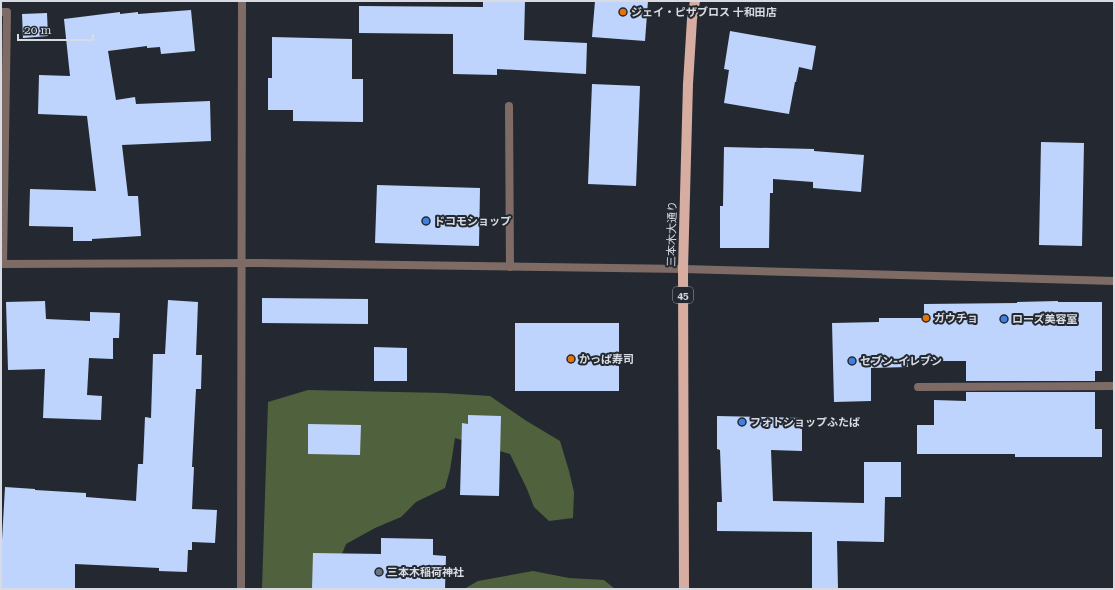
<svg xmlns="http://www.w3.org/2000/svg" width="1115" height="590" font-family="'Roboto Serif','Noto Sans JP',serif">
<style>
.forest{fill:#50613d}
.building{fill:#bed4fc}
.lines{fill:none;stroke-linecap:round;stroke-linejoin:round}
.service{stroke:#7f6b65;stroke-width:8}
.minor{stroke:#7f6b65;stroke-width:8}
.primary{stroke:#d7ada1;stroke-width:10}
.food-dot{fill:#e8710a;stroke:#242931;stroke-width:1.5}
.shop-dot{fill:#3f7fe0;stroke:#242931;stroke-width:1.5}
.worship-dot{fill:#6b7280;stroke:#242931;stroke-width:1.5}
.labels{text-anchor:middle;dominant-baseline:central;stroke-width:4;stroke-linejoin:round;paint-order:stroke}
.shield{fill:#242931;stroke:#a2a6ad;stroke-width:1}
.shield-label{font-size:10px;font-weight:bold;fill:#d8dce2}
.poi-label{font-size:11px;font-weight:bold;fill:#d8dce2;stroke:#242931;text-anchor:start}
.street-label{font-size:11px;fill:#d8dce2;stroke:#242931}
</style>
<rect width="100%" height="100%" fill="#242931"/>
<g class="forest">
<path d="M 308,390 L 443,393 L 490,396 L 525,420 L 560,441 L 569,471 L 574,492 L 573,518 L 549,521 L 534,507 L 527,489 L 510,454 L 455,438 L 450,470 L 445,488 L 416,502 L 401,517 L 375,528 L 346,544 L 328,589 L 262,589 L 268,402 Z"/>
<path d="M 533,571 L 569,578 L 604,580 L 615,589 L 464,589 L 478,581 Z"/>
</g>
<g class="building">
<path d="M 483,1 L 525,1 L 524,40 L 587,43 L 586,74 L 497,69 L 497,75 L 453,74 L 453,34 L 359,33 L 359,6 L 483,7 Z"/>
<path d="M 595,1 L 648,1 L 645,41 L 592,37 Z"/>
<path d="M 191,10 L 195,51 L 161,54 L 160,47 L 147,48 L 147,46 L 108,51 L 116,100 L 135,97 L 136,104 L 210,101 L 211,141 L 122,145 L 128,196 L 138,196 L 141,236 L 92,239 L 92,241 L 73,241 L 73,227 L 29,226 L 30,189 L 96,191 L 87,116 L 38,114 L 39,75 L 70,76 L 64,19 L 120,12 L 120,14 L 138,12 L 138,14 Z"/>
<path d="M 47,13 L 48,36 L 23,38 L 22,14 Z"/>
<path d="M 730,31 L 816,46 L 812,70 L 799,67 L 796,82 L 795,82 L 789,114 L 724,103 L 729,70 L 724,69 Z"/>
<path d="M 272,37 L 352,39 L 352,79 L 363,79 L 363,122 L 293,121 L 293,110 L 268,110 L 268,78 L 272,78 Z"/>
<path d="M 592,84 L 640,86 L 636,186 L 588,184 Z"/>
<path d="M 1041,142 L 1084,143 L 1082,246 L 1039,245 Z"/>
<path d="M 724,147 L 814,149 L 814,151 L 864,155 L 861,192 L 813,188 L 813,182 L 773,179 L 773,193 L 770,193 L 769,248 L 720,248 L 720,206 L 723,206 Z"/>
<path d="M 377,185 L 480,188 L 479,246 L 375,243 Z"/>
<path d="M 262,298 L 368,299 L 368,324 L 262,323 Z"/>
<path d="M 168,300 L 198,302 L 196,355 L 202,355 L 201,389 L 196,389 L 192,467 L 194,467 L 192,509 L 217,510 L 215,543 L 192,542 L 192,550 L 188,550 L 187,572 L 159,571 L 159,568 L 75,564 L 75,589 L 1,589 L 1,558 L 5,487 L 35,489 L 35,490 L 86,493 L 86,497 L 136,501 L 138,464 L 143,464 L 145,417 L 151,418 L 153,354 L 165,354 Z"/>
<path d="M 45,301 L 46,319 L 90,321 L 90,312 L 120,313 L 119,338 L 113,338 L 113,359 L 89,358 L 87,395 L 102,396 L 101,420 L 43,418 L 45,369 L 8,370 L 6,302 Z"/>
<path d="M 1058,301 L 1058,302 L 1102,302 L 1102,371 L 1095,371 L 1095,381 L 966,381 L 966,361 L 907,361 L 908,367 L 871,368 L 871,401 L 834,402 L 832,323 L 879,322 L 879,318 L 924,318 L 924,304 L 1017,303 L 1017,302 Z"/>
<rect x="515" y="323" width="104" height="68"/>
<path d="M 374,347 L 407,348 L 407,381 L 374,381 Z"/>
<path d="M 966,392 L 1095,392 L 1095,429 L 1102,429 L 1102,457 L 1015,457 L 1015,454 L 917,454 L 917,425 L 934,425 L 934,400 L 966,401 Z"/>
<path d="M 468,415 L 501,416 L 499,496 L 460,495 L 462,423 L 468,424 Z"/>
<path d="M 717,416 L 802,418 L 802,451 L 771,450 L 773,501 L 864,503 L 864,462 L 901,462 L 901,497 L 885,497 L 884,542 L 837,541 L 838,589 L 812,589 L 812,532 L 717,531 L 717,502 L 722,502 L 720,450 L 717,449 Z"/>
<path d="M 308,424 L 361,425 L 360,455 L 308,454 Z"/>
<path d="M 381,538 L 433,539 L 433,555 L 446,556 L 445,589 L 312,589 L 313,553 L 381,554 Z"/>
</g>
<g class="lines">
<g class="service">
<path d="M 509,106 L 510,267"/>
<path d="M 918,387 L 1114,386"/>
</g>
<g class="minor">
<path d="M 1,12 L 7,12 L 3,264"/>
<path d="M 1,264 L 260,263 L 683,269 L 1114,281"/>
<path d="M 241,589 L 242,1"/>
</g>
<path class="primary" d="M 684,589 L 683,269 L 688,84 L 692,19 L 695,1"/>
</g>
<g class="food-dot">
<circle cx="623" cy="12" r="4"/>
<circle cx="926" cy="318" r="4"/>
<circle cx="571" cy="359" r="4"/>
</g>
<g class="shop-dot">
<circle cx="426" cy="221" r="4"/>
<circle cx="1004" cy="319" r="4"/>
<circle cx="852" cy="361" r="4"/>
<circle cx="742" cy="422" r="4"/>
</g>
<circle class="worship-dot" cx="379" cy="572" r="4"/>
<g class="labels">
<rect class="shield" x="673" y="287" width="20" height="16" rx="3"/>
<g class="shield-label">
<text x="683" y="295">45</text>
</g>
<g class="poi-label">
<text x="631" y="12">ジェイ・ピザブロス 十和田店</text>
<text x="434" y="221">ドコモショップ</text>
<text x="934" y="318">ガウチョ</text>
<text x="1012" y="319">ローズ美容室</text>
<text x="579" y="359">かっぱ寿司</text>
<text x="860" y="361">セブン-イレブン</text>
<text x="750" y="422">フォトショップふたば</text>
<text x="387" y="572">三本木稲荷神社</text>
</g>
<g class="street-label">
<text transform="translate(672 234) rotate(-89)">三本木大通り</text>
</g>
</g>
<rect width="1115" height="590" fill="none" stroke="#d8dce2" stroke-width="4"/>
<path d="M18 34v6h75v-6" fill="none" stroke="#d8dce2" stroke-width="2"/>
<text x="24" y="34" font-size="12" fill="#d8dce2" stroke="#242931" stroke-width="3" paint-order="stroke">20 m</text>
</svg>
